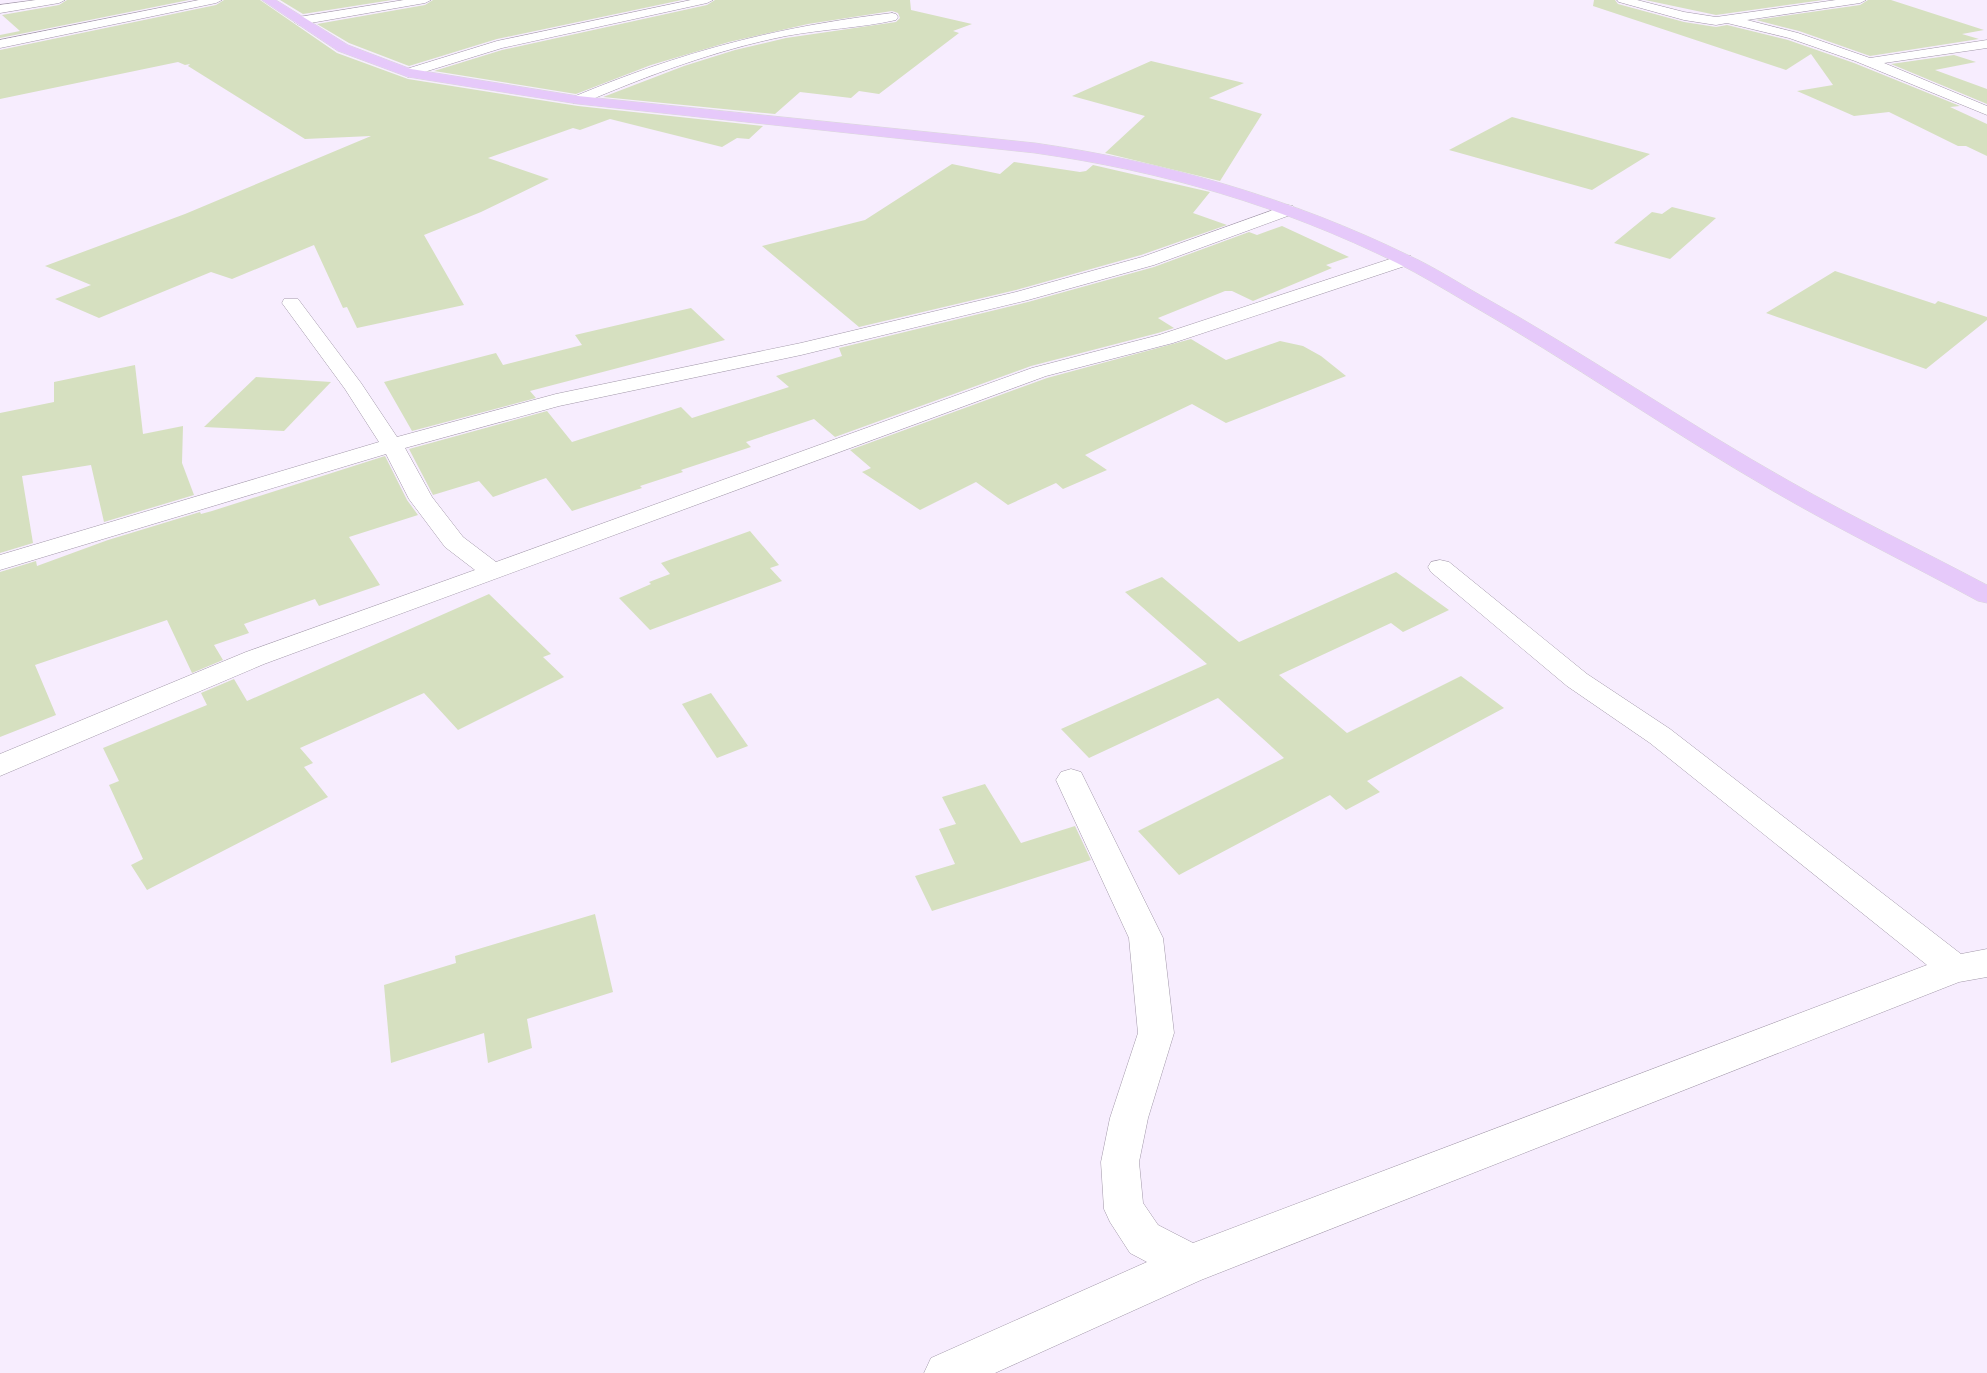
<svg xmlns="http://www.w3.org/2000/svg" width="1987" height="1373" font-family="Commissioner,sans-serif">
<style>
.building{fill:#d6e0c0}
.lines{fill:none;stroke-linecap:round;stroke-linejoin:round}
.minor-casing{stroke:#a298a9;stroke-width:1}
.major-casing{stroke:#dad9da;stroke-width:1}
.minor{fill:#fff;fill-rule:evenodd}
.major{fill:#e6c9fa;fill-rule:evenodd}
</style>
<rect width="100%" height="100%" fill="#f7edfe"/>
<g class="building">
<path d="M 67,0 L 189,0 L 0,38 L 0,35 L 20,31 L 2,15 L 59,5 Z"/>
<path d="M 224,0 L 260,0 L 337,53 L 408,79 L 578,106 L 763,126 L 749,139 L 737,138 L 722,147 L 610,119 L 580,130 L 573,128 L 488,158 L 549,179 L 481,212 L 424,235 L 464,305 L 357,328 L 347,307 L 343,308 L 314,245 L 232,279 L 211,272 L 99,318 L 55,299 L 91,285 L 45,266 L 185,214 L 371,136 L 305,139 L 188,66 L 190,64 L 185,65 L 178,62 L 0,99 L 0,50 L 216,5 Z"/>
<path d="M 280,0 L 392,0 L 303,14 Z"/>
<path d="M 433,0 L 682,0 L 497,39 L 409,66 L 349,43 L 317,24 L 425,5 Z"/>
<path d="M 715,0 L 910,0 L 911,10 L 972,24 L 953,31 L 959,33 L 879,94 L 859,91 L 851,98 L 800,92 L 775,114 L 603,97 L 684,66 L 735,50 L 786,38 L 896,22 L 900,18 L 898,13 L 892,11 L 808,24 L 729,42 L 651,65 L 576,94 L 434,71 L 502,50 L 707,5 Z"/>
<path d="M 1594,0 L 1615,0 L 1618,4 L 1684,22 L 1716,27 L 1727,25 L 1788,40 L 1854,63 L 1960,106 L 1950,107 L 1987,124 L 1987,156 L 1966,146 L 1958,146 L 1889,112 L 1854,116 L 1797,91 L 1833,85 L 1811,54 L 1786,70 L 1593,6 Z"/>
<path d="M 1645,0 L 1823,0 L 1716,15 Z"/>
<path d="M 1868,0 L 1891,0 L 1984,30 L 1962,34 L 1979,39 L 1870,56 L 1799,31 L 1756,20 L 1860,5 Z"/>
<path d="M 1954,55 L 1976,62 L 1935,70 L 1987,89 L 1987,104 L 1891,64 Z"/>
<path d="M 1151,61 L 1244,83 L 1209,98 L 1262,114 L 1220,181 L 1105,153 L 1145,116 L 1072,96 Z"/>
<path d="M 1512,117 L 1650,154 L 1592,190 L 1449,150 Z"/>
<path d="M 1014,162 L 1080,172 L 1086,171 L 1093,165 L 1210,192 L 1193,213 L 1227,225 L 1141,255 L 1016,290 L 859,327 L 762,246 L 865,220 L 952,164 L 1000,174 Z"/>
<path d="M 1672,207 L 1716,218 L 1670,259 L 1614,243 L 1652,212 L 1662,214 Z"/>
<path d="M 1282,226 L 1349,257 L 1326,265 L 1332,268 L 1253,301 L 1232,291 L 1225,291 L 1158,318 L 1174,328 L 1158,333 L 1031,366 L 835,437 L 814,419 L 746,442 L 751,447 L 681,470 L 683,472 L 640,486 L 642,488 L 572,511 L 546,478 L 493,497 L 479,481 L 433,495 L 409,449 L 547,411 L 572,442 L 681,407 L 692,418 L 789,387 L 776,376 L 842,356 L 839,348 L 1028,302 L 1154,267 L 1249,232 L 1257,235 Z"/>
<path d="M 1835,271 L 1935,304 L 1938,301 L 1987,317 L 1987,320 L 1926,369 L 1766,313 Z"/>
<path d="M 691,308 L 725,340 L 530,391 L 536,398 L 412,431 L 384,382 L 496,353 L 503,365 L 582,345 L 575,335 Z"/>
<path d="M 1191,339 L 1226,360 L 1280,341 L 1303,346 L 1321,356 L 1346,376 L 1226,423 L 1192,404 L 1085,455 L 1107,470 L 1063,489 L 1056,483 L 1008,505 L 976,482 L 920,510 L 862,472 L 871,468 L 850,450 L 1047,378 Z"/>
<path d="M 135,365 L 143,434 L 183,426 L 182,463 L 194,495 L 104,522 L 91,465 L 22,476 L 33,543 L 0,553 L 0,413 L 54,402 L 54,382 Z"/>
<path d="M 256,377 L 331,382 L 284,431 L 204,427 Z"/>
<path d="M 385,456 L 407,500 L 418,515 L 349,537 L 380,585 L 319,606 L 315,599 L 244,624 L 249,633 L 214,645 L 223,660 L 192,673 L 167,620 L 35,665 L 56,715 L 0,737 L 0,572 L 36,561 L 37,566 L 108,540 L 200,512 L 201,514 L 212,511 Z"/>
<path d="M 750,531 L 779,565 L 770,568 L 782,581 L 650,630 L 619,598 L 651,584 L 649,582 L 670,574 L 661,563 Z"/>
<path d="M 1396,572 L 1449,610 L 1403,632 L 1391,623 L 1279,675 L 1347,733 L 1461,676 L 1504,708 L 1367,781 L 1380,792 L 1346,810 L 1330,795 L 1179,875 L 1138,831 L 1284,758 L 1218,698 L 1089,758 L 1061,729 L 1207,664 L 1125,592 L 1162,577 L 1239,642 Z"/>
<path d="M 489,594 L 551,654 L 543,657 L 564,677 L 458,730 L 424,693 L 300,748 L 313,763 L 304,767 L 328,797 L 147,890 L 131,865 L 143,859 L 109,785 L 119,781 L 103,748 L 207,705 L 201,693 L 234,679 L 247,701 Z"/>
<path d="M 711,693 L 748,746 L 717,758 L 682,704 Z"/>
<path d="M 985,784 L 1021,843 L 1075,826 L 1091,860 L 932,911 L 915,876 L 955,864 L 939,829 L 956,824 L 942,797 Z"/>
<path d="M 595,914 L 613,992 L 527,1019 L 532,1048 L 488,1063 L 484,1033 L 391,1063 L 384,985 L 456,963 L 455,956 Z"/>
</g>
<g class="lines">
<g class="minor-casing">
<g id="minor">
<path d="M 36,0 L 65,0 L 59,3 L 0,13 L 0,5 Z"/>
<path d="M 199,0 L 222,0 L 216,3 L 0,48 L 0,40 Z"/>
<path d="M 404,0 L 431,0 L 425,3 L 299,25 L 293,21 L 299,17 Z"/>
<path d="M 691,0 L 713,0 L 707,3 L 502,48 L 408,77 L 401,73 L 403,70 L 497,41 Z"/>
<path d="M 1617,0 L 1637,0 L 1684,12 L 1716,17 L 1836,0 L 1866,0 L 1860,3 L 1747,20 L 1798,33 L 1870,58 L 1987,40 L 1987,48 L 1884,63 L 1987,106 L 1987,115 L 1855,61 L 1789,38 L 1727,23 L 1716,25 L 1684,20 L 1619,2 Z"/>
<path d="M 892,13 L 896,14 L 898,17 L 896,20 C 861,28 823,29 786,36 C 716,50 649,75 583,103 L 573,103 L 571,100 L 573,97 C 681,52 775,27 892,13 Z"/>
<path d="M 1287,205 L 1293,206 L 1295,210 L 1293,214 L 1154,265 L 1028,300 L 801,355 L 559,406 L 405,448 L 432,497 L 463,537 L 496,562 L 1032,368 L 1159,335 L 1399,256 L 1411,256 L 1414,260 L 1411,264 L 1173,343 L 1046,376 L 264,664 L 0,776 L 0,754 L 246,652 L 475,570 L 445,547 L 409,499 L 386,454 L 0,570 L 0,555 L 379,442 L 345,389 L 282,303 L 284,299 L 298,299 L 361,383 L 397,437 L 556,394 L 801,343 L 1016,292 L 1142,257 Z"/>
<path d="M 1440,560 L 1449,562 L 1587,674 L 1670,729 L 1961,954 L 1987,949 L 1987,977 L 1959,982 L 1201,1280 L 995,1373 L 924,1373 L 931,1358 L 1147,1262 L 1130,1253 L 1110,1222 L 1104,1209 L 1101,1162 L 1110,1118 L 1138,1033 L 1129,938 L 1056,780 L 1061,772 L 1071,769 L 1081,772 L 1163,938 L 1174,1033 L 1148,1118 L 1139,1162 L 1143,1203 L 1158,1225 L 1193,1243 L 1927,965 L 1650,743 L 1567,686 L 1431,572 L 1428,567 L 1431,562 Z"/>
</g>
</g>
<g class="major-casing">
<path id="major" d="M 262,0 L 276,0 L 348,45 L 411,69 L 578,96 L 1035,143 C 1166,162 1291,198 1410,256 C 1434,267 1457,282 1480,295 C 1585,353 1684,422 1789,481 C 1854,518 1921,550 1987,585 L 1987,603 L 1978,601 C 1910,564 1840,530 1773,491 C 1669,431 1571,362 1466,302 C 1444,289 1421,275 1397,263 C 1282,206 1162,171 1035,153 L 578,104 L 408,77 L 338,51 Z"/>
</g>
<use href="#minor" class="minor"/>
<use href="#major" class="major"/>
</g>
</svg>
